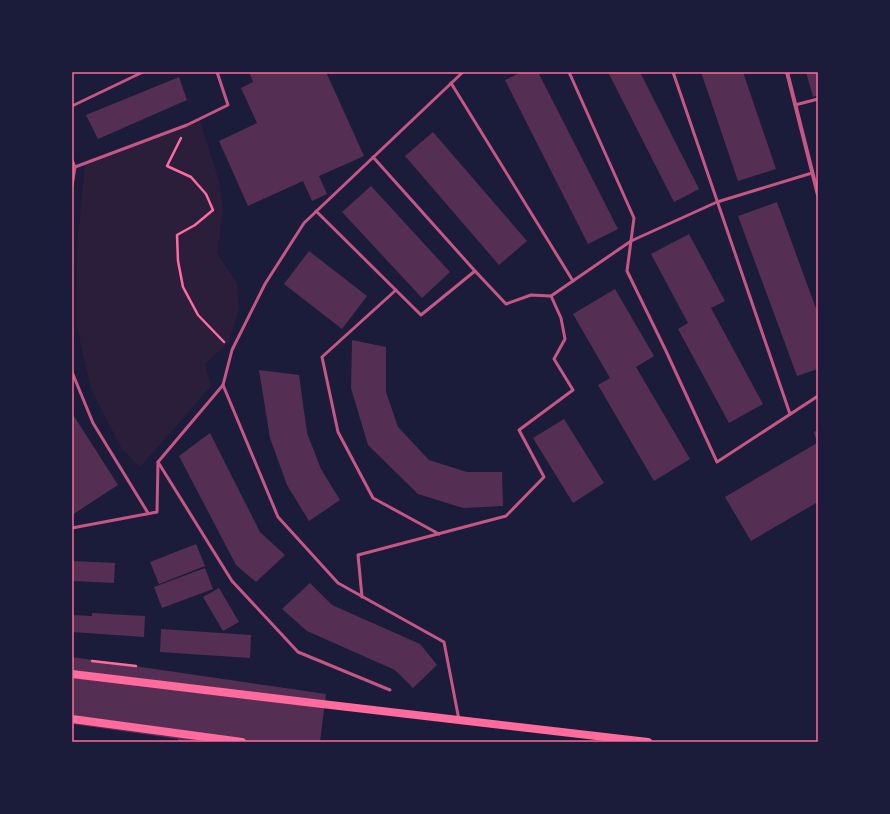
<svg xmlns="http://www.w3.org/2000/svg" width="890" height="814" font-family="'Public Sans',sans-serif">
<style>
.green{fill:#2a1e3b}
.building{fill:#542f53}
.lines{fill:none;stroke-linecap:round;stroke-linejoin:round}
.path{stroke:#ff6b9d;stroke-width:2.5}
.service{stroke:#c65784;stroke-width:3}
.minor{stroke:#c65784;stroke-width:4}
.secondary{stroke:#ff6b9d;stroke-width:8}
.neatline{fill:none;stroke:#ff6b9d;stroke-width:1.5}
</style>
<rect width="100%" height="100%" fill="#1b1b3a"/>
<path class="green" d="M 200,121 L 219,181 L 223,211 L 217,253 L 237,283 L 239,308 L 229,342 L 205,364 L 211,386 L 140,467 L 122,449 L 91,389 L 76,323 L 77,245 L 85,165 Z"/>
<g class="building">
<path d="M 249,72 L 326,72 L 364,156 L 319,176 L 327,194 L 312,201 L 303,181 L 248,206 L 219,141 L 257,123 L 241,88 L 253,82 Z"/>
<path d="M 522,72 L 538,72 L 618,229 L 588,244 L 505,80 Z"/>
<path d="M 608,72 L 640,72 L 699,189 L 674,202 Z"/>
<path d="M 701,72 L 743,72 L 776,169 L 738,181 Z"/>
<path d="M 806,72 L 818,72 L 818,95 L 813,97 Z"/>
<path d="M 179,77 L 187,100 L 98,139 L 86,115 Z"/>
<path d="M 433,132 L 527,241 L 499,265 L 405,156 Z"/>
<path d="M 371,186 L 450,272 L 422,298 L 342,212 Z"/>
<path d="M 777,202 L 818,314 L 818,369 L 797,376 L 738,216 Z"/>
<path d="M 689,234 L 725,301 L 711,308 L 763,404 L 729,423 L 678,329 L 688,323 L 651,254 Z"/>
<path d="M 309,251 L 367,296 L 342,329 L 284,284 Z"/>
<path d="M 615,289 L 654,356 L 636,367 L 690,459 L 654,481 L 598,385 L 610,378 L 573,314 Z"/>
<path d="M 352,340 L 386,347 L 386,392 L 398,427 L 429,460 L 467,472 L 502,472 L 503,506 L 463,508 L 418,494 L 368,445 L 351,388 Z"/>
<path d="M 259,370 L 299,375 L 307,433 L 321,469 L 340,500 L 309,521 L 287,485 L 270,438 Z"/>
<path d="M 72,413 L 118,485 L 72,515 Z"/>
<path d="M 564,419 L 604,483 L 573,503 L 533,438 Z"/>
<path d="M 818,430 L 818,506 L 816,503 L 751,541 L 725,497 L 817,443 L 814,432 Z"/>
<path d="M 210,433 L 260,532 L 285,555 L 256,582 L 236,565 L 179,456 Z"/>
<path d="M 196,544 L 205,566 L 159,584 L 150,562 Z"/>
<path d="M 72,561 L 115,563 L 114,583 L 72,581 Z"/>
<path d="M 205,568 L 213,589 L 162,608 L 154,587 Z"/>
<path d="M 310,583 L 332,605 L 420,644 L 437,665 L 413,688 L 395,670 L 307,631 L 282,609 Z"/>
<path d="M 219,588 L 239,622 L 223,631 L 203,597 Z"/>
<path d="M 92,613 L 145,616 L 144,637 L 72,632 L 72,615 L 92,616 Z"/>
<path d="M 161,629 L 251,635 L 250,658 L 160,652 Z"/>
<path d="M 72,657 L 326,694 L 320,742 L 178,742 L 178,739 L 72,724 Z"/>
</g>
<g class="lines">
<g class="path">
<path d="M 181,138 L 167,166 L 191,177 L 206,194 L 213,210 L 195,225 L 177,235 L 178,261 L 183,287 L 198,315 L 224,342"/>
<path d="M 92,661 L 136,666"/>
</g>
<g class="service">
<path d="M 569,72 L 634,218 L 627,271 L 666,351 L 717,462 L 818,396"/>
<path d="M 673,72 L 790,414"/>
<path d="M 451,83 L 573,281"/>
<path d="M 795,105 L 818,99"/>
<path d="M 72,106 L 143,72"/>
<path d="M 373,157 L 475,271"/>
<path d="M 72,160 L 75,167 L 72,186"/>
<path d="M 75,167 L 187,125 L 228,105 L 217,72"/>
<path d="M 316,211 L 421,315 L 475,271 L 506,304 L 531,295 L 551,296 L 631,241 L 717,202 L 812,173"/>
<path d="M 396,290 L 322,357 L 338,432 L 373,498 L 439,534"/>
<path d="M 72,372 L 93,423 L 148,513"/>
<path d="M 223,385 L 278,517 L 338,583 L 444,642 L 459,720"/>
<path d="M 158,462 L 232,581 L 298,652 L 390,690"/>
<path d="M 72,528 L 157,512 L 158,462 L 223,385 L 232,350 L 265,284 L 304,223 L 463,72"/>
<path d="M 362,597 L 358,555 L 506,516 L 544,477 L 519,430 L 573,390 L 554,359 L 565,339 L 561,318 L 551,296"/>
</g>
<path class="minor" d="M 787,72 L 818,195"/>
<g class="secondary">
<path d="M 72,674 L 305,702 L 648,742"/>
<path d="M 72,719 L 242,742"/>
</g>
</g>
<rect width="890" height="814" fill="none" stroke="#1b1b3a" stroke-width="146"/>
<rect x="73" y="73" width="744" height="668" class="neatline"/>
</svg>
